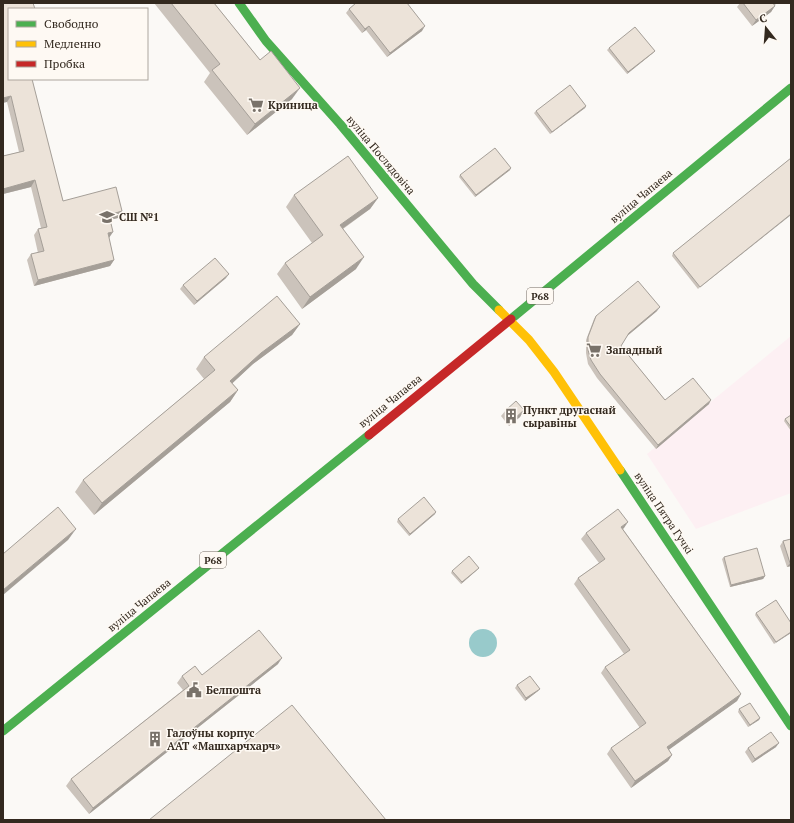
<svg xmlns="http://www.w3.org/2000/svg" width="794" height="823" font-family="'PT Serif',serif">
<style>
.commercial{fill:#fdf0f3}
.water{fill:#98cacb}
.lines{fill:none;stroke-linecap:round;stroke-linejoin:round}
.fast{stroke:#4caf50;stroke-width:9}
.slow{stroke:#ffc107;stroke-width:9}
.jam{stroke:#c62828;stroke-width:9}
.wall{fill:#cbc3bb}
.shaded-wall{fill:#a59f98}
.building{fill:#ece3d9;stroke:#a59f98}
.labels{text-anchor:middle;dominant-baseline:central;stroke-width:3;stroke-linejoin:round;paint-order:stroke}
.shield{fill:#fef9f3;stroke:#70675f;stroke-width:1}
.shield-label{font-size:10px;font-weight:bold;fill:#33291f}
.poi-label{font-size:11px;font-weight:bold;fill:#33291f;stroke:#fef9f3;text-anchor:start}
.street-label{font-size:11px;fill:#33291f;stroke:#fef9f3}
</style>
<rect width="100%" height="100%" fill="#fbf9f6"/>
<path class="commercial" d="M 791,336 L 791,493 L 696,529 L 647,454 Z"/>
<circle class="water" cx="483" cy="643" r="14"/>
<g class="lines">
<g class="fast">
<path d="M 239,3 L 266,41 L 340,124 L 473,284 L 499,310"/>
<path d="M 511,319 L 791,88"/>
<path d="M 620,470 L 791,726"/>
<path d="M 3,731 L 369,435"/>
</g>
<path class="slow" d="M 499,310 L 529,340 L 554,372 L 620,470"/>
<path class="jam" d="M 369,435 L 511,319"/>
</g>
<g class="wall">
<path d="M 154,3 L 214,3 L 292,99 L 247,135 L 204,82 L 210,73 Z"/>
<path d="M 740,3 L 777,3 L 775,5 L 771,12 L 752,26 L 737,7 Z"/>
<path d="M 9,9 L 63,201 L 122,211 L 118,218 L 110,220 L 109,238 L 114,260 L 110,266 L 34,286 L 27,260 L 31,254 L 38,253 L 34,235 L 38,229 L 41,228 L 31,187 L 3,194 L 3,156 L 19,152 L 7,102 Z"/>
<path d="M 349,9 L 422,31 L 387,57 L 366,30 L 362,33 L 346,13 Z"/>
<path d="M 609,48 L 655,51 L 653,53 L 627,74 L 607,50 Z"/>
<path d="M 586,106 L 585,108 L 550,134 L 534,113 L 536,111 Z"/>
<path d="M 791,158 L 698,289 L 672,256 L 673,253 Z"/>
<path d="M 510,170 L 475,197 L 459,177 L 460,175 Z"/>
<path d="M 294,195 L 378,198 L 370,209 L 343,229 L 356,269 L 302,309 L 277,274 L 285,263 L 312,243 L 286,207 Z"/>
<path d="M 226,278 L 194,305 L 180,289 L 183,285 Z"/>
<path d="M 657,311 L 627,336 L 621,346 L 665,400 L 709,404 L 656,449 L 597,378 L 588,364 L 586,353 L 586,340 L 594,319 L 596,316 Z"/>
<path d="M 300,324 L 292,335 L 253,364 L 232,383 L 238,390 L 230,402 L 94,515 L 75,492 L 83,480 L 204,379 L 196,369 L 204,357 Z"/>
<path d="M 506,410 L 524,410 L 520,417 L 509,426 L 501,416 Z"/>
<path d="M 791,415 L 791,431 L 784,421 L 785,419 Z"/>
<path d="M 435,514 L 409,536 L 397,522 L 398,519 Z"/>
<path d="M 624,528 L 623,529 L 741,694 L 737,701 L 668,749 L 672,755 L 668,761 L 631,788 L 607,754 L 611,748 L 640,728 L 601,673 L 605,667 L 624,654 L 574,584 L 578,578 L 599,563 L 581,539 L 586,533 Z"/>
<path d="M 791,539 L 791,566 L 787,567 L 780,546 L 783,541 Z"/>
<path d="M 724,557 L 765,576 L 763,579 L 730,587 L 722,559 Z"/>
<path d="M 479,568 L 477,570 L 461,584 L 451,573 L 452,571 Z"/>
<path d="M 756,613 L 791,623 L 774,644 L 755,615 Z"/>
<path d="M 278,664 L 89,814 L 66,786 L 71,779 L 183,690 L 177,683 L 182,676 L 202,675 Z"/>
<path d="M 517,685 L 538,691 L 525,701 L 515,688 Z"/>
<path d="M 739,709 L 760,718 L 759,720 L 748,727 L 738,712 Z"/>
<path d="M 776,747 L 752,763 L 745,752 L 748,748 Z"/>
</g>
<g class="shaded-wall">
<path d="M 775,6 L 771,12 L 752,26 L 756,20 Z"/>
<path d="M 369,26 L 366,30 L 362,33 L 365,29 Z"/>
<path d="M 425,26 L 422,31 L 387,57 L 390,53 Z"/>
<path d="M 655,51 L 653,53 L 627,74 L 628,72 Z"/>
<path d="M 300,88 L 292,99 L 247,135 L 255,124 Z"/>
<path d="M 11,96 L 7,102 L 3,103 L 3,98 Z"/>
<path d="M 586,106 L 585,108 L 550,134 L 552,132 Z"/>
<path d="M 511,168 L 510,170 L 475,197 L 476,195 Z"/>
<path d="M 35,180 L 31,187 L 3,194 L 3,189 Z"/>
<path d="M 378,198 L 370,209 L 332,236 L 340,225 Z"/>
<path d="M 122,211 L 118,218 L 104,221 L 109,215 Z"/>
<path d="M 791,214 L 791,215 L 698,289 L 700,287 Z"/>
<path d="M 113,232 L 109,238 L 108,233 Z"/>
<path d="M 364,257 L 356,269 L 302,309 L 310,297 Z"/>
<path d="M 114,260 L 110,266 L 34,286 L 38,280 Z"/>
<path d="M 229,274 L 226,278 L 194,305 L 197,301 Z"/>
<path d="M 660,307 L 657,311 L 626,337 L 629,333 Z"/>
<path d="M 300,324 L 292,335 L 253,364 L 222,393 L 230,381 L 261,353 Z"/>
<path d="M 238,390 L 230,402 L 94,515 L 102,503 Z"/>
<path d="M 711,400 L 709,404 L 656,449 L 658,445 Z"/>
<path d="M 524,410 L 520,417 L 509,426 L 514,419 Z"/>
<path d="M 436,512 L 435,514 L 409,536 L 410,534 Z"/>
<path d="M 628,522 L 624,528 L 617,533 L 621,527 Z"/>
<path d="M 76,529 L 68,540 L 3,595 L 3,590 Z"/>
<path d="M 790,563 L 791,563 L 791,566 L 787,567 Z"/>
<path d="M 479,568 L 477,570 L 461,584 L 462,582 Z"/>
<path d="M 765,576 L 763,579 L 730,587 L 731,585 Z"/>
<path d="M 791,632 L 791,633 L 774,644 L 776,642 Z"/>
<path d="M 282,658 L 278,664 L 89,814 L 93,808 Z"/>
<path d="M 540,689 L 538,691 L 525,701 L 526,698 Z"/>
<path d="M 741,694 L 737,701 L 663,754 L 667,747 Z"/>
<path d="M 760,718 L 759,720 L 748,727 L 750,725 Z"/>
<path d="M 779,743 L 776,747 L 752,763 L 755,759 Z"/>
<path d="M 672,755 L 668,761 L 631,788 L 635,781 Z"/>
</g>
<g class="building">
<path d="M 3,3 L 33,3 L 35,9 L 9,9 L 9,79 L 32,79 L 63,201 L 116,187 L 122,211 L 109,215 L 113,232 L 108,233 L 114,260 L 38,280 L 31,254 L 44,251 L 38,229 L 47,227 L 35,180 L 3,189 L 3,156 L 24,151 L 11,96 L 3,98 Z"/>
<path d="M 171,3 L 214,3 L 260,60 L 271,51 L 300,88 L 255,124 L 212,70 L 220,64 Z"/>
<path d="M 356,3 L 407,3 L 425,26 L 390,53 L 369,26 L 365,29 L 349,9 Z"/>
<path d="M 743,3 L 773,3 L 775,6 L 756,20 Z"/>
<path d="M 635,27 L 655,51 L 628,72 L 609,48 Z"/>
<path d="M 570,85 L 586,106 L 552,132 L 536,111 Z"/>
<path d="M 495,148 L 511,168 L 476,195 L 460,175 Z"/>
<path d="M 348,156 L 378,198 L 340,225 L 364,257 L 310,297 L 285,263 L 323,235 L 294,195 Z"/>
<path d="M 791,158 L 791,214 L 700,287 L 673,253 Z"/>
<path d="M 215,258 L 229,274 L 197,301 L 183,285 Z"/>
<path d="M 638,281 L 660,307 L 629,333 L 621,346 L 665,400 L 693,378 L 711,400 L 658,445 L 600,374 L 591,360 L 588,350 L 588,337 L 596,316 Z"/>
<path d="M 277,296 L 300,324 L 261,353 L 230,381 L 238,390 L 102,503 L 83,480 L 215,370 L 204,357 Z"/>
<path d="M 516,401 L 524,410 L 514,419 L 506,410 Z"/>
<path d="M 791,415 L 791,427 L 785,419 Z"/>
<path d="M 424,497 L 436,512 L 410,534 L 398,519 Z"/>
<path d="M 58,507 L 76,529 L 3,590 L 3,554 Z"/>
<path d="M 618,509 L 628,522 L 621,527 L 741,694 L 667,747 L 672,755 L 635,781 L 611,748 L 646,723 L 605,667 L 630,650 L 578,578 L 605,559 L 586,533 Z"/>
<path d="M 791,539 L 791,563 L 790,563 L 783,541 Z"/>
<path d="M 757,548 L 765,576 L 731,585 L 724,557 Z"/>
<path d="M 469,556 L 479,568 L 462,582 L 452,571 Z"/>
<path d="M 776,600 L 791,623 L 791,632 L 776,642 L 756,613 Z"/>
<path d="M 259,630 L 282,658 L 93,808 L 71,779 L 189,686 L 182,676 L 195,666 L 202,675 Z"/>
<path d="M 530,676 L 540,689 L 526,698 L 517,685 Z"/>
<path d="M 750,703 L 760,718 L 750,725 L 739,709 Z"/>
<path d="M 292,705 L 386,820 L 149,820 Z"/>
<path d="M 771,732 L 779,743 L 755,759 L 748,748 Z"/>
</g>
<defs>
<g id="supermarket-bare" transform="scale(1.2)"><path d="M-6-5.5h2.5l.6 2H6L4.5 2H-2.5L-4.4-4H-6ZM-1.5 3.2a1.3 1.3 0 1 0 .1 0ZM3 3.2a1.3 1.3 0 1 0 .1 0Z" fill="#79726a" stroke="#fef9f3" stroke-width="2.5" paint-order="stroke"/></g>
<g id="school-bare" transform="scale(1.2)"><path d="M0-5L7-2L0 1L-7-2ZM-4 1L0 2.5L4 1V4Q0 6-4 4Z" fill="#79726a" stroke="#fef9f3" stroke-width="2.5" paint-order="stroke"/></g>
<g id="building-bare" transform="scale(1.2)"><path d="M-4-6H4V6H1V3H-1V6H-4ZM-2.5-4.3h1.7v1.8h-1.7ZM.8-4.3h1.7v1.8H.8ZM-2.5-1h1.7V.8h-1.7ZM.8-1h1.7V.8H.8Z" fill="#79726a" stroke="#fef9f3" stroke-width="2.5" paint-order="stroke"/></g>
<g id="civic-bare" transform="scale(1.2)"><path d="M-.6-6.5H3V-4.5H.6V-3L4-1V1h2V6H-6V1h2V-1L-.6-3ZM-1.2 2.5V6h2.4V2.5Z" fill="#79726a" stroke="#fef9f3" stroke-width="2.5" paint-order="stroke"/></g>
</defs>
<g fill-rule="evenodd">
<use href="#supermarket-bare" x="256" y="105"/>
<use href="#school-bare" x="107" y="217"/>
<use href="#supermarket-bare" x="594" y="350"/>
<use href="#building-bare" x="511" y="416"/>
<use href="#civic-bare" x="194" y="690"/>
<use href="#building-bare" x="155" y="739"/>
</g>
<g class="labels">
<g class="shield">
<rect x="527" y="288" width="26" height="16" rx="3"/>
<rect x="200" y="552" width="26" height="16" rx="3"/>
</g>
<g class="shield-label">
<text x="540" y="296">Р68</text>
<text x="213" y="560">Р68</text>
</g>
<g class="poi-label">
<text x="268" y="105">Криница</text>
<text x="119" y="217">СШ №1</text>
<text x="606" y="350">Западный</text>
<text x="523" y="410">Пункт другаснай<tspan x="523" dy="13">сыравіны</tspan></text>
<text x="206" y="690">Белпошта</text>
<text x="167" y="733">Галоўны корпус<tspan x="167" dy="13">ААТ «Машхарчхарч»</tspan></text>
</g>
<g class="street-label">
<text transform="translate(381 155) rotate(50)">вуліца Послядовіча</text>
<text transform="translate(641 196) rotate(-40)">вуліца Чапаева</text>
<text transform="translate(390 401) rotate(-39)">вуліца Чапаева</text>
<text transform="translate(664 513) rotate(56)">вуліца Пятра Гучкі</text>
<text transform="translate(139 605) rotate(-39)">вуліца Чапаева</text>
</g>
</g>
<rect width="794" height="823" fill="none" stroke="#33291f" stroke-width="8"/>
<rect x="8" y="8" width="140" height="72" fill="#fef9f3" stroke="#ada69e"/>
<rect x="16" y="21" width="20" height="6" fill="#4caf50" stroke="#ada69e"/>
<text x="44" y="28" font-size="12" fill="#33291f">Свободно</text>
<rect x="16" y="41" width="20" height="6" fill="#ffc107" stroke="#ada69e"/>
<text x="44" y="48" font-size="12" fill="#33291f">Медленно</text>
<rect x="16" y="61" width="20" height="6" fill="#c62828" stroke="#ada69e"/>
<text x="44" y="68" font-size="12" fill="#33291f">Пробка</text>
<g transform="translate(766 28) rotate(343)" stroke="#fef9f3" stroke-width="3" paint-order="stroke">
<path d="M0-3L7 15L0 10L-7 15Z" fill="#33291f"/>
<text y="-6" font-size="11" font-weight="bold" text-anchor="middle" fill="#33291f">С</text>
</g>
</svg>
